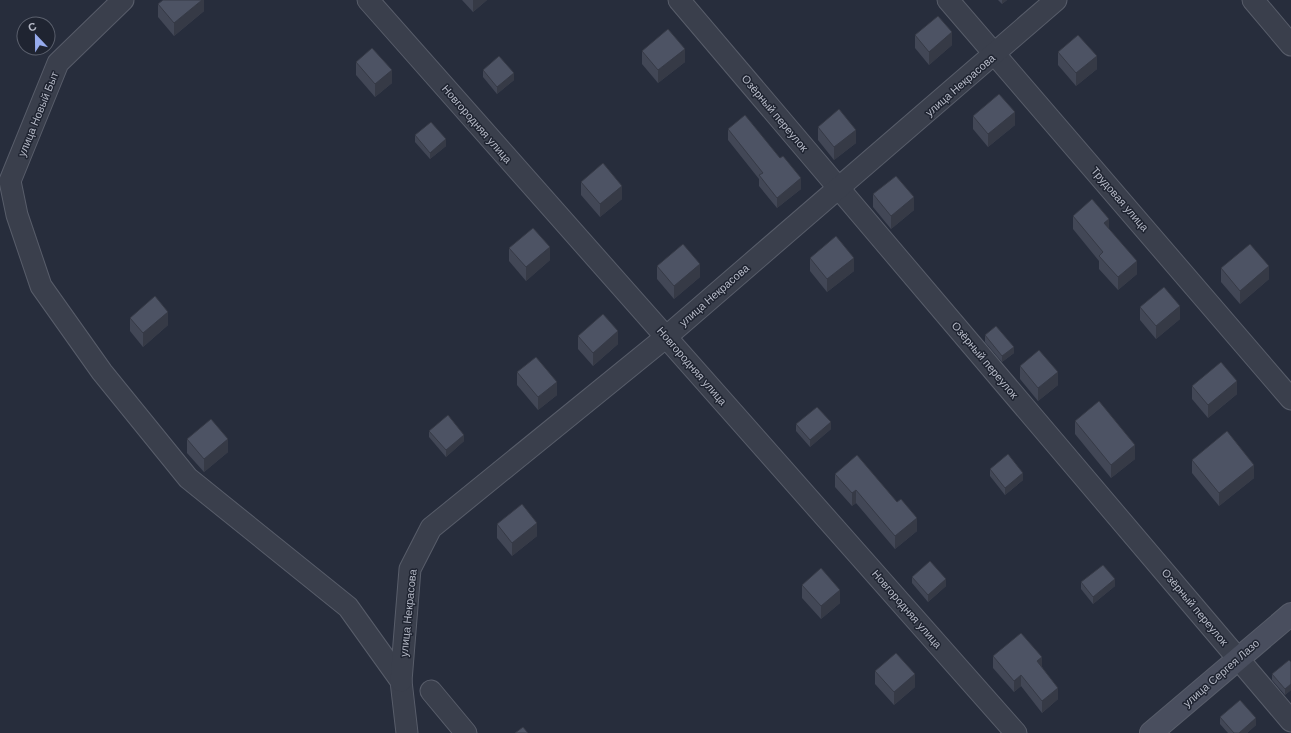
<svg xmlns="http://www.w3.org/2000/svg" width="1291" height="733" font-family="Helvetica,sans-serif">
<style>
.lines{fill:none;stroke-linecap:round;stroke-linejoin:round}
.minor-casing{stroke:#585d6a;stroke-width:23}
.secondary-casing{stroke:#585d6a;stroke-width:24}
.minor{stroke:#3a3f4c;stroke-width:21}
.secondary{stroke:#494e5e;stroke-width:22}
.wall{fill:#424756}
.shaded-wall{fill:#363a46}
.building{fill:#4d5364;stroke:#363a46}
.labels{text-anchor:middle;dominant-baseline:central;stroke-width:3;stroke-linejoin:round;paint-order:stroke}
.street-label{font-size:11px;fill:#b6bac7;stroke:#1f2431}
</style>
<rect width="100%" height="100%" fill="#272d3c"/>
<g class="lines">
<g class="minor-casing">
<g id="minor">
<path d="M 123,0 L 58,63 L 10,181 L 17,215 L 41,286 L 102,372 L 188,478 L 348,607 L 401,681 L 407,733"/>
<path d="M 368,0 L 1016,733"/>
<path d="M 679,0 L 1291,721"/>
<path d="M 948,0 L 1291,399"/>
<path d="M 1253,0 L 1291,45"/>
<path d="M 401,681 L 410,569 L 431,528 L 666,337 L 1056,0"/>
<path d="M 431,691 L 466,733"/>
</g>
</g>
<g class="secondary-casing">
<path id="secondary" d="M 1151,733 L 1291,614"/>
</g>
<use href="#minor" class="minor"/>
<use href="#secondary" class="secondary"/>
</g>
<g class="wall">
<path d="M 204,0 L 204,11 L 174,36 L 158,17 L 158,4 Z"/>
<path d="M 462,0 L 487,0 L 473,12 Z"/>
<path d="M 998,0 L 1007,0 L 1002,4 Z"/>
<path d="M 915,35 L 952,45 L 929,65 L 915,48 Z"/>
<path d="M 642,51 L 685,62 L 658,83 L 642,64 Z"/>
<path d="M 1058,52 L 1097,69 L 1076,86 L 1058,65 Z"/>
<path d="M 356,62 L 392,83 L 375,97 L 356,75 Z"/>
<path d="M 483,70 L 514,80 L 497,94 L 483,77 Z"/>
<path d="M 973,116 L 1015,125 L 988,147 L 973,129 Z"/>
<path d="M 818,127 L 856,143 L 834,160 L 818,140 Z"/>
<path d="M 728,129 L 801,189 L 777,208 L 759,186 L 759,179 L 728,140 Z"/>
<path d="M 415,135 L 446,146 L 430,159 L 415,142 Z"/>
<path d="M 581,182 L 622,199 L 600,217 L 581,195 Z"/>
<path d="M 873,194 L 914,210 L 891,229 L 873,207 Z"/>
<path d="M 1073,216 L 1109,229 L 1137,274 L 1118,290 L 1099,269 L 1099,261 L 1073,229 Z"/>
<path d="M 509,248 L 550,260 L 526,281 L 509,261 Z"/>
<path d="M 810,258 L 854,271 L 827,292 L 810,271 Z"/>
<path d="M 657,266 L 700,277 L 674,299 L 657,279 Z"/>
<path d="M 1221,268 L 1269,279 L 1240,304 L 1221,282 Z"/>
<path d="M 1140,307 L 1180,319 L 1156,339 L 1140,320 Z"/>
<path d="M 130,318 L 168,325 L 143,347 L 130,331 Z"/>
<path d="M 985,335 L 1014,353 L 1002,362 L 985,342 Z"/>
<path d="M 578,336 L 618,344 L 593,366 L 578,349 Z"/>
<path d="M 1020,366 L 1058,385 L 1038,401 L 1020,379 Z"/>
<path d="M 517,372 L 557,395 L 538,410 L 517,385 Z"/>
<path d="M 1192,386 L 1237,394 L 1208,418 L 1192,399 Z"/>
<path d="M 1075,421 L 1135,459 L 1111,478 L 1075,434 Z"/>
<path d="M 796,424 L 831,429 L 810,447 L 796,431 Z"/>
<path d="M 429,431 L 464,441 L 446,457 L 429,437 Z"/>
<path d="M 187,439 L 228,452 L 204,472 L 187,453 Z"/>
<path d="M 1192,460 L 1254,478 L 1219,506 L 1192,473 Z"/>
<path d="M 990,469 L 1023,480 L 1005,495 L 990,476 Z"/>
<path d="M 835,474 L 897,502 L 917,531 L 895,549 L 856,503 L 852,506 L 835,487 Z"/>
<path d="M 497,524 L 537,536 L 512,556 L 497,538 Z"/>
<path d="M 912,577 L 946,586 L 928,602 L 912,583 Z"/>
<path d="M 1081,582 L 1115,586 L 1093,604 L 1081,589 Z"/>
<path d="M 802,585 L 840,603 L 821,619 L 802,598 Z"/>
<path d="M 993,656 L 1042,667 L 1058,699 L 1042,713 L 1021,686 L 1014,692 L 993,668 Z"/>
<path d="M 1291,662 L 1291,690 L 1285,695 L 1272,680 L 1272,674 Z"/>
<path d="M 875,671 L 915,687 L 894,705 L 875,684 Z"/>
<path d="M 1220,717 L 1256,725 L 1247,733 L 1228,733 L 1220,724 Z"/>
</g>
<g class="shaded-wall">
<path d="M 202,0 L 204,0 L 204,11 L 174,36 L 174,23 Z"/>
<path d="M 473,0 L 487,0 L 473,12 Z"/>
<path d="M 1002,0 L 1007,0 L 1002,4 Z"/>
<path d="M 952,32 L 952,45 L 929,65 L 929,52 Z"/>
<path d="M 685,49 L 685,62 L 658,83 L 658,70 Z"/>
<path d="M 1097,56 L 1097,69 L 1076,86 L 1076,73 Z"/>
<path d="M 392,70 L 392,83 L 375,97 L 375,84 Z"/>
<path d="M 514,73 L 514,80 L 497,94 L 497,87 Z"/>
<path d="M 1015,112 L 1015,125 L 988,147 L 988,134 Z"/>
<path d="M 856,130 L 856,143 L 834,160 L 834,147 Z"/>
<path d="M 446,139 L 446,146 L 430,159 L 430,153 Z"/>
<path d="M 801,178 L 801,189 L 777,208 L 777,198 Z"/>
<path d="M 622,186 L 622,199 L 600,217 L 600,204 Z"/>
<path d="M 914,197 L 914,210 L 891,229 L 891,216 Z"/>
<path d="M 1109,219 L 1109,232 L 1104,223 Z"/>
<path d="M 550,247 L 550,260 L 526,281 L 526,267 Z"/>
<path d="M 854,258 L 854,271 L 827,292 L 827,279 Z"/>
<path d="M 1137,261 L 1137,274 L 1118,290 L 1118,277 Z"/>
<path d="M 700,264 L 700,277 L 674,299 L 674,286 Z"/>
<path d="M 1269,266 L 1269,279 L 1240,304 L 1240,291 Z"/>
<path d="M 1180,306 L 1180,319 L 1156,339 L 1156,326 Z"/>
<path d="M 168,312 L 168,325 L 143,347 L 143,333 Z"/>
<path d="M 618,331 L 618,344 L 593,366 L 593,353 Z"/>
<path d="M 1014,347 L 1014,353 L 1002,362 L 1002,356 Z"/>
<path d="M 1058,372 L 1058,385 L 1038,401 L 1038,388 Z"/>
<path d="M 1237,381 L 1237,394 L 1208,418 L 1208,405 Z"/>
<path d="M 557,382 L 557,395 L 538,410 L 538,397 Z"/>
<path d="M 831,422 L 831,429 L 810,447 L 810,440 Z"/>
<path d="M 464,435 L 464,441 L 446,457 L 446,450 Z"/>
<path d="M 228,439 L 228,452 L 204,472 L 204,459 Z"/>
<path d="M 1135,445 L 1135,459 L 1111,478 L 1111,465 Z"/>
<path d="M 1254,465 L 1254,478 L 1219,506 L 1219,493 Z"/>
<path d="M 1023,473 L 1023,480 L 1005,495 L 1005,488 Z"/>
<path d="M 856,490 L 856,503 L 852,506 L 852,493 Z"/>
<path d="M 917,518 L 917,531 L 895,549 L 895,536 Z"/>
<path d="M 537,523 L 537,536 L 512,556 L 512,543 Z"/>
<path d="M 946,579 L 946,586 L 928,602 L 928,595 Z"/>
<path d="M 1115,579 L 1115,586 L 1093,604 L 1093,597 Z"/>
<path d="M 840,590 L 840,603 L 821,619 L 821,606 Z"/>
<path d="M 1042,657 L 1042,669 L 1037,661 Z"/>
<path d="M 915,674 L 915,687 L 894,705 L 894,692 Z"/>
<path d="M 1021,675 L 1021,686 L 1014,692 L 1014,681 Z"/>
<path d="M 1291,684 L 1291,690 L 1285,695 L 1285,689 Z"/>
<path d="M 1058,688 L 1058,699 L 1042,713 L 1042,701 Z"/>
<path d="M 1256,718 L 1256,725 L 1247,733 L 1239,733 Z"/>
</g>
<g class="building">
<path d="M 163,0 L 202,0 L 174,23 L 158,4 Z"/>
<path d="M 938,16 L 952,32 L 929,52 L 915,35 Z"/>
<path d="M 668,29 L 685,49 L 658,70 L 642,51 Z"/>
<path d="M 1078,35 L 1097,56 L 1076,73 L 1058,52 Z"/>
<path d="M 372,48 L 392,70 L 375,84 L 356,62 Z"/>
<path d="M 499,56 L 514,73 L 497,87 L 483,70 Z"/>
<path d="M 999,94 L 1015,112 L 988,134 L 973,116 Z"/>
<path d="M 839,109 L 856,130 L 834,147 L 818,127 Z"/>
<path d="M 745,115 L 780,158 L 783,156 L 801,178 L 777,198 L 759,175 L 763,173 L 728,129 Z"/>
<path d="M 431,122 L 446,139 L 430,153 L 415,135 Z"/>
<path d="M 603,163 L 622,186 L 600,204 L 581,182 Z"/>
<path d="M 896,176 L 914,197 L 891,216 L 873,194 Z"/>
<path d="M 1092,199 L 1109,219 L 1104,223 L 1137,261 L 1118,277 L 1099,256 L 1103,252 L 1073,216 Z"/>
<path d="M 533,228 L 550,247 L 526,267 L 509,248 Z"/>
<path d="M 836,236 L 854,258 L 827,279 L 810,258 Z"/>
<path d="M 683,244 L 700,264 L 674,286 L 657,266 Z"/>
<path d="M 1250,244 L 1269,266 L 1240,291 L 1221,268 Z"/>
<path d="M 1164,287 L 1180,306 L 1156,326 L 1140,307 Z"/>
<path d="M 155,296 L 168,312 L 143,333 L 130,318 Z"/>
<path d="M 603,314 L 618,331 L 593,353 L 578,336 Z"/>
<path d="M 996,326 L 1014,347 L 1002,356 L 985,335 Z"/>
<path d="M 1039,350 L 1058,372 L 1038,388 L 1020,366 Z"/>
<path d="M 536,357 L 557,382 L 538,397 L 517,372 Z"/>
<path d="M 1221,362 L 1237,381 L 1208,405 L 1192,386 Z"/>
<path d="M 1099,401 L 1135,445 L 1111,465 L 1075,421 Z"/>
<path d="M 817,407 L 831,422 L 810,440 L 796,424 Z"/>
<path d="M 448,415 L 464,435 L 446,450 L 429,431 Z"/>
<path d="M 211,419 L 228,439 L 204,459 L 187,439 Z"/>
<path d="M 1227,431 L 1254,465 L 1219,493 L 1192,460 Z"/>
<path d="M 1008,454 L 1023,473 L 1005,488 L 990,469 Z"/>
<path d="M 857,455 L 897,502 L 901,499 L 917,518 L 895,536 L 856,490 L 852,493 L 835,474 Z"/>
<path d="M 522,504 L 537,523 L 512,543 L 497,524 Z"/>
<path d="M 930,561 L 946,579 L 928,595 L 912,577 Z"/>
<path d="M 1103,565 L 1115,579 L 1093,597 L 1081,582 Z"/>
<path d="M 821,568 L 840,590 L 821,606 L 802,585 Z"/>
<path d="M 1021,633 L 1042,657 L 1037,661 L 1058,688 L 1042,701 L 1021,675 L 1014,681 L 993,656 Z"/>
<path d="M 896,653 L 915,674 L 894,692 L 875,671 Z"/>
<path d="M 1289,660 L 1291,662 L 1291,684 L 1285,689 L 1272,674 Z"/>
<path d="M 1240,700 L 1256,718 L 1239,733 L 1234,733 L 1220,717 Z"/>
<path d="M 523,727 L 528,733 L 515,733 Z"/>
</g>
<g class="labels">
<g class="street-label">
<text transform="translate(960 85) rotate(-41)">улица Некрасова</text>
<text transform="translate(775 113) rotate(50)">Озёрный переулок</text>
<text transform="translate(38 114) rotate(-68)">улица Новый Быт</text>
<text transform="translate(477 124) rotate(49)">Новгородняя улица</text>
<text transform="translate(1120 199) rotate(49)">Трудовая улица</text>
<text transform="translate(714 295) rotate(-41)">улица Некрасова</text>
<text transform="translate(985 360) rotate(50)">Озёрный переулок</text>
<text transform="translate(692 366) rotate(49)">Новгородняя улица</text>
<text transform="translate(1195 607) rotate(50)">Озёрный переулок</text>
<text transform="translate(907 609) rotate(49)">Новгородняя улица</text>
<text transform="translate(408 613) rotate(-84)">улица Некрасова</text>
<text transform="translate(1221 673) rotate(-41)">улица Сергея Лазо</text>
</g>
</g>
<g transform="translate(36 36) rotate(338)"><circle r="19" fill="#1f2431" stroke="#5b606d"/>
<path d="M0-3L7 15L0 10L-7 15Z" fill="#96abed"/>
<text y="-6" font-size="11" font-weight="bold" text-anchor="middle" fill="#b6bac7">С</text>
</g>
</svg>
